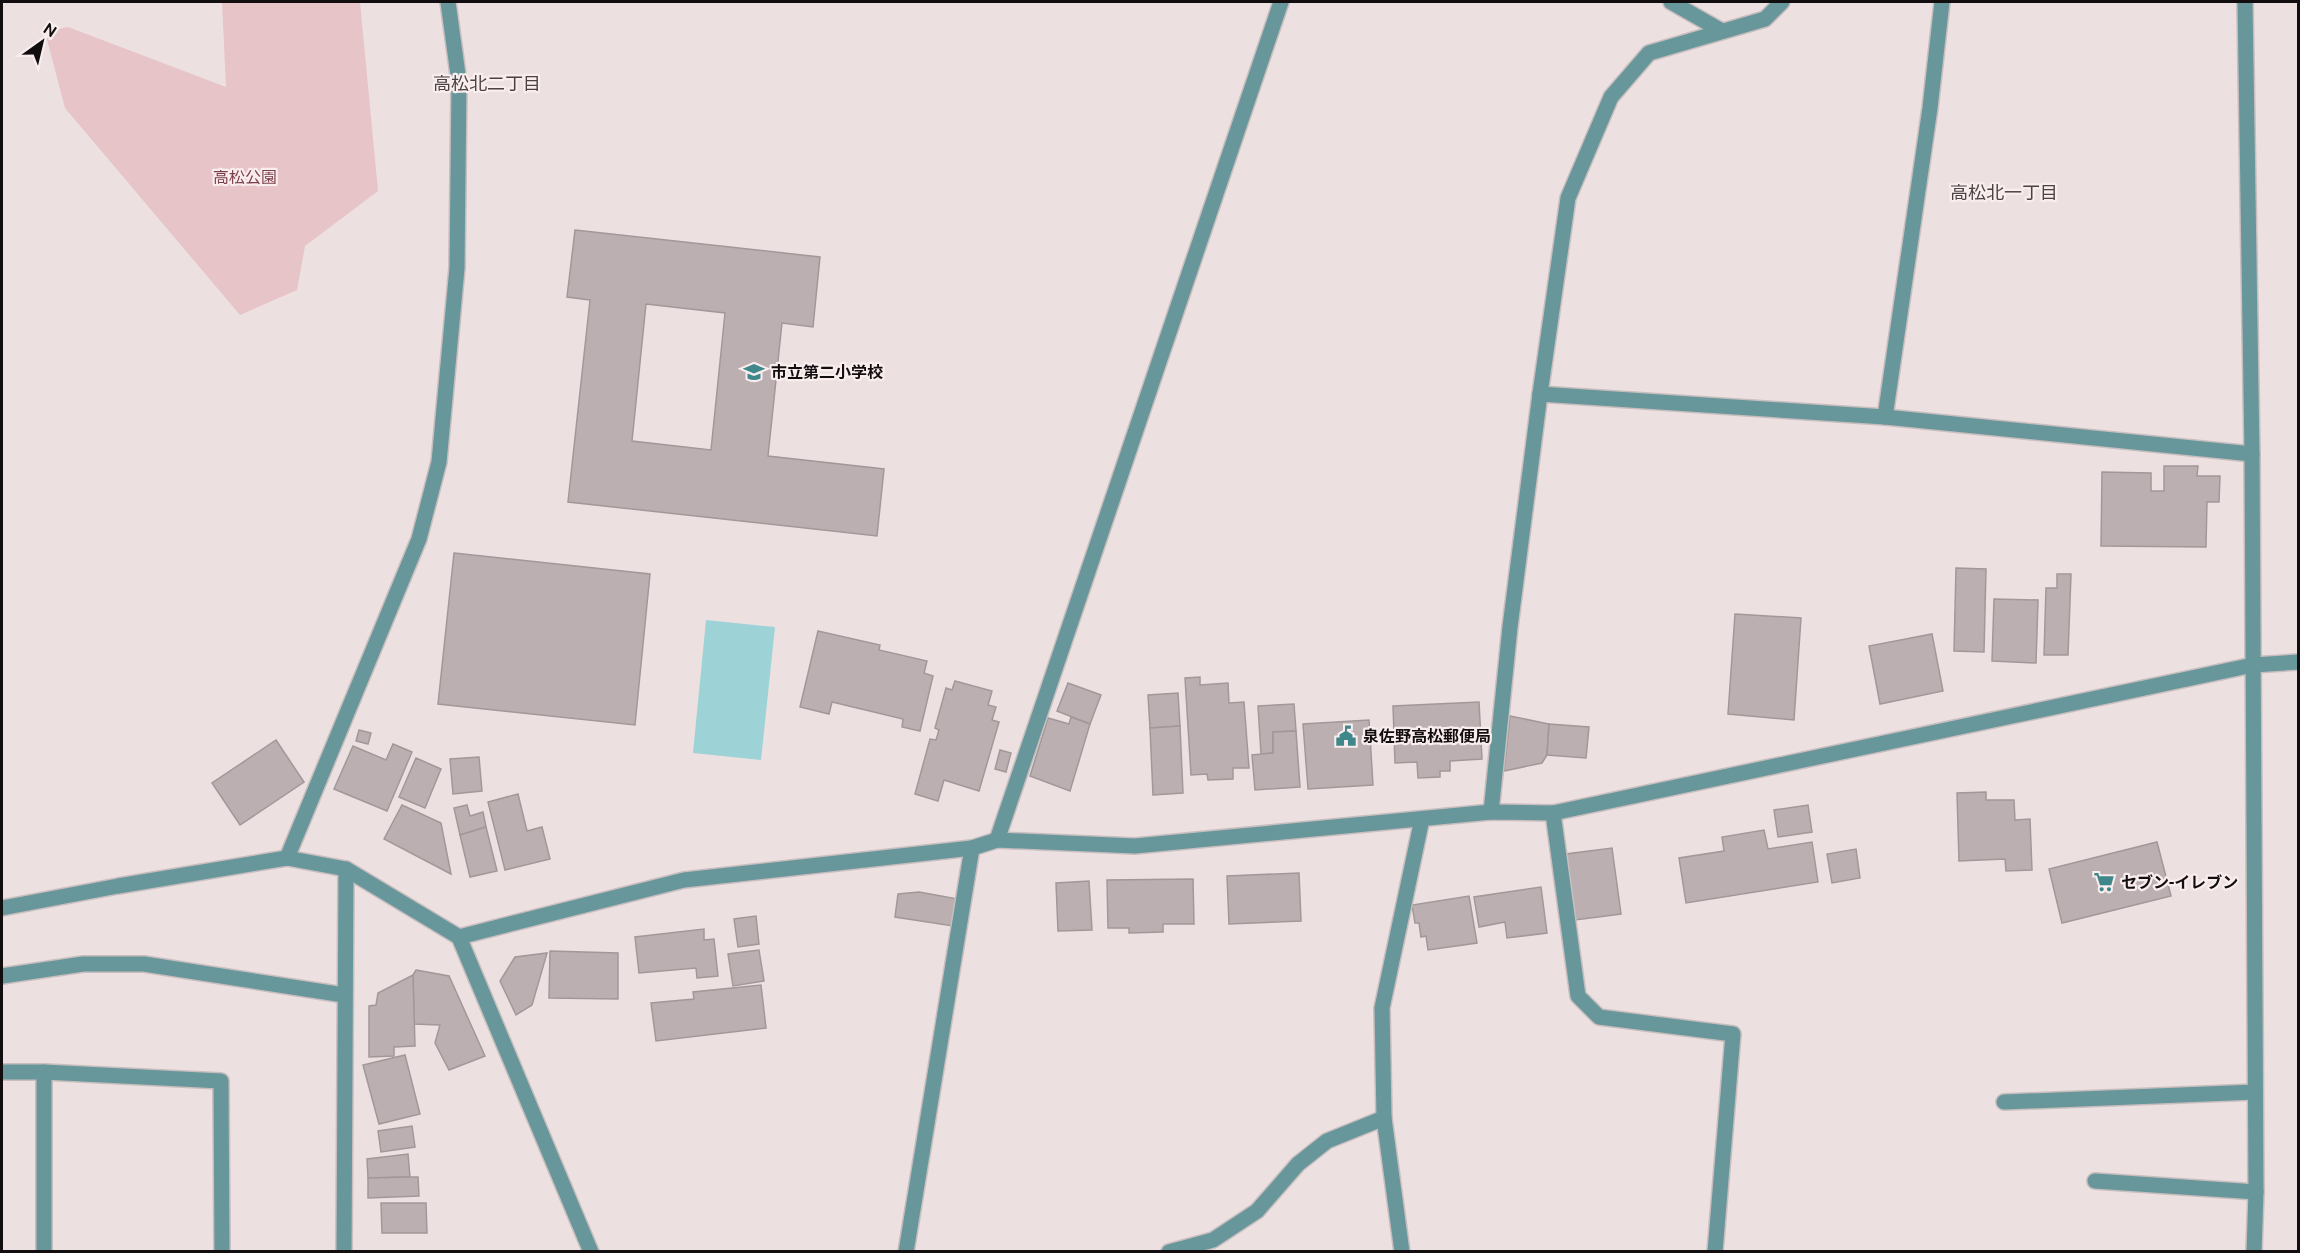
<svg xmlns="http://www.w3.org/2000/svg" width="2300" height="1253" font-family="Ubuntu,'Noto Sans JP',sans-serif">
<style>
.green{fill:#e6c4c8}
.water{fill:#9dd3d6}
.building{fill:#bbafb1;stroke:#a39899;stroke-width:1.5;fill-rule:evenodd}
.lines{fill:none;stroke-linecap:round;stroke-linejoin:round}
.minor-casing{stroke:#c9bebf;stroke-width:18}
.minor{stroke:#67979a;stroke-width:15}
.labels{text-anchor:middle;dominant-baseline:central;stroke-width:4.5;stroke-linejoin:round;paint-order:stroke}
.park-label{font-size:16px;fill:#7c3f4b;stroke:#f9edee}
.poi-label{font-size:16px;font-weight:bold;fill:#120e0f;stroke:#f9edee;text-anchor:start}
.neighbourhood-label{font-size:18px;fill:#4b4243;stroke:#f9edee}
</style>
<rect width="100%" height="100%" fill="#ece0e1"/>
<path class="green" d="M 222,2 L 360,2 L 378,191 L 305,246 L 297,290 L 240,315 L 65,108 L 45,32 L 68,27 L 226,87 Z"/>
<path class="water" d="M 706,620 L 775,627 L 761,760 L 693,753 Z"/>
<g class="building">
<path d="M 575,230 L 820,257 L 813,327 L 782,323 L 768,456 L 884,469 L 877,536 L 568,502 L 590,300 L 567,297 ZM 646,304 L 725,313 L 711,450 L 632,441 Z"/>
<path d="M 2164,466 L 2198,466 L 2197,476 L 2220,476 L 2219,502 L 2207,502 L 2206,547 L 2101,546 L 2102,472 L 2151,473 L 2151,491 L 2164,491 Z"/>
<path d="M 454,553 L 650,574 L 635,725 L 438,704 Z"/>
<path d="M 1956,568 L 1986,569 L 1984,652 L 1954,651 Z"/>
<path d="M 2057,574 L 2071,574 L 2068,655 L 2044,655 L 2046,588 L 2057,588 Z"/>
<path d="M 1994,599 L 2038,600 L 2036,663 L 1992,661 Z"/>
<path d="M 1735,614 L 1801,618 L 1794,720 L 1728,714 Z"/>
<path d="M 818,631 L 880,645 L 879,650 L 927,661 L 924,673 L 933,676 L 920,731 L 902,727 L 903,719 L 832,702 L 829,714 L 800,707 Z"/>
<path d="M 1932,634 L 1943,691 L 1880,704 L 1869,646 Z"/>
<path d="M 1200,677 L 1200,685 L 1228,683 L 1229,703 L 1244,702 L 1249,768 L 1233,768 L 1233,779 L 1208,780 L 1207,774 L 1191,775 L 1185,678 Z"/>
<path d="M 955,681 L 992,691 L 988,705 L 996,707 L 992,720 L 999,722 L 979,791 L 944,780 L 938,801 L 915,794 L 930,739 L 936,740 L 939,730 L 935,728 L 946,688 L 952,690 Z"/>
<path d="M 1068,683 L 1101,695 L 1090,724 L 1057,711 Z"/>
<path d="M 1178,693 L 1180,726 L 1150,728 L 1148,695 Z"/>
<path d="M 1479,702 L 1482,759 L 1450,761 L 1450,771 L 1440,771 L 1440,777 L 1418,778 L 1417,762 L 1395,763 L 1393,706 Z"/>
<path d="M 1294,704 L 1296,731 L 1273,732 L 1273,753 L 1261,754 L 1258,706 Z"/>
<path d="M 1510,716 L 1549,724 L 1547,755 L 1542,763 L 1504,771 Z"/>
<path d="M 1071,717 L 1090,724 L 1070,791 L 1030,776 L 1048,718 L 1069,724 Z"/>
<path d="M 1369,720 L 1373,785 L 1308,789 L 1303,724 Z"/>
<path d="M 1549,724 L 1589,727 L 1586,758 L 1547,755 Z"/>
<path d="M 1180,726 L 1183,793 L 1153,795 L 1150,728 Z"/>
<path d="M 359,730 L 371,733 L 368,744 L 356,741 Z"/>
<path d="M 1296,731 L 1300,787 L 1255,790 L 1252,755 L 1273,753 L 1273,732 Z"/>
<path d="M 276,740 L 304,782 L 240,825 L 212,783 Z"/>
<path d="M 393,744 L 412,752 L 387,811 L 334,789 L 353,746 L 386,760 Z"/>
<path d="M 1000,750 L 1011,753 L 1006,772 L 995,769 Z"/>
<path d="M 479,757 L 482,791 L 453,794 L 450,759 Z"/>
<path d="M 416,758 L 441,769 L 425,808 L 399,797 Z"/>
<path d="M 1986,792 L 1986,800 L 2014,800 L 2015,820 L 2030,819 L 2032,870 L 2006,871 L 2005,859 L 1959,861 L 1957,793 Z"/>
<path d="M 518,794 L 527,831 L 542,827 L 550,859 L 505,870 L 488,802 Z"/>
<path d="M 402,805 L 441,823 L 451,874 L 384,839 Z"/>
<path d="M 467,805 L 470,816 L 483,812 L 486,827 L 460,835 L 454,808 Z"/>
<path d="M 1808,805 L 1812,832 L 1778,837 L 1774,810 Z"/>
<path d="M 486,827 L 497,871 L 470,877 L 460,835 Z"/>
<path d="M 1764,830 L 1768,849 L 1812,842 L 1818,882 L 1686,903 L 1679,858 L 1724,851 L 1722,837 Z"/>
<path d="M 2157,842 L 2171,896 L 2062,923 L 2049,869 Z"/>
<path d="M 1612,848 L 1621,914 L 1575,920 L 1566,854 Z"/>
<path d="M 1856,849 L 1860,878 L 1832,883 L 1827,854 Z"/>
<path d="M 1299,873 L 1301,921 L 1229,924 L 1227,876 Z"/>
<path d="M 1193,879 L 1194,924 L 1163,924 L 1163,932 L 1129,933 L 1129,928 L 1108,928 L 1107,880 Z"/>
<path d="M 1089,881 L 1092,930 L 1058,931 L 1056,883 Z"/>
<path d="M 1541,887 L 1547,933 L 1507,938 L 1505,922 L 1479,927 L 1474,897 Z"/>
<path d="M 919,892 L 958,899 L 953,926 L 895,917 L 898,894 Z"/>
<path d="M 1469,896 L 1477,943 L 1428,950 L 1426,936 L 1421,937 L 1419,923 L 1415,923 L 1412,905 Z"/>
<path d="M 756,916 L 759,944 L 738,947 L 734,919 Z"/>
<path d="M 704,929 L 704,940 L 714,939 L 718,976 L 697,978 L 696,968 L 639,973 L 635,937 Z"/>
<path d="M 759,950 L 764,981 L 733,986 L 728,954 Z"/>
<path d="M 550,951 L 618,953 L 618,999 L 549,998 Z"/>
<path d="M 547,953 L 532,1005 L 516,1015 L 500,981 L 515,957 Z"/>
<path d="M 416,970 L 449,976 L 485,1056 L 449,1070 L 435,1043 L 440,1025 L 414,1024 L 413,975 Z"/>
<path d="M 413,975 L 415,1046 L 394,1047 L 394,1056 L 369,1057 L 369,1006 L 376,1005 L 378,993 Z"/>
<path d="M 761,985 L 766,1028 L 656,1041 L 651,1003 L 694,999 L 693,992 Z"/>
<path d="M 405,1055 L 420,1114 L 379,1124 L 363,1065 Z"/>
<path d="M 412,1126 L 415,1147 L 381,1152 L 378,1131 Z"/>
<path d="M 408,1154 L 410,1177 L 368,1178 L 367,1159 Z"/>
<path d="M 410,1177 L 418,1177 L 419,1196 L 368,1198 L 368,1178 Z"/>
<path d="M 381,1203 L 426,1203 L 427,1233 L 382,1233 Z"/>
</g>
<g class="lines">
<g class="minor-casing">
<g id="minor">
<path d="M 1671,2 L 1722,31"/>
<path d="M 2245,2 L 2252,454 L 2256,1192 L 2254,1252"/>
<path d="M 1540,394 L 1885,417 L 2252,454"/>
<path d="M 1885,417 L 1930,108 L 1942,2"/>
<path d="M 1491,812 L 1510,627 L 1540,394 L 1568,198 L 1611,97 L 1649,53 L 1765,19 L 1782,2"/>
<path d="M 1553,813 L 1578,996 L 1599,1017 L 1733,1034 L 1715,1252"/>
<path d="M 997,840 L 1281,2"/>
<path d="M 287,858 L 419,539 L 439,462 L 457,268 L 459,82 L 448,2"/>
<path d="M 2,908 L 118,886 L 287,858 L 346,869 L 459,937 L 684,880 L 972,848"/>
<path d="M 459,937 L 591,1252"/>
<path d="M 2,976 L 83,964 L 144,964 L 344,995"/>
<path d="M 2,1072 L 44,1072 L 44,1252"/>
<path d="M 44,1072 L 221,1081 L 222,1252"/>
<path d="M 2004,1102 L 2255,1092"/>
<path d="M 2095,1181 L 2256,1192"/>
<path d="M 344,1252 L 346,869"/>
<path d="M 906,1252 L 972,848 L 997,840 L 1135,846 L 1491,812 L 1553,813 L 2253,665 L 2298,662"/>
<path d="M 1169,1252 L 1213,1240 L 1257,1211 L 1298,1164 L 1327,1141 L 1384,1118"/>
<path d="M 1402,1252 L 1384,1118 L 1382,1008 L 1422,819"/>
</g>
</g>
<use href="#minor" class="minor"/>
</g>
<defs>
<g id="school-bare" transform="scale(1.62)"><path d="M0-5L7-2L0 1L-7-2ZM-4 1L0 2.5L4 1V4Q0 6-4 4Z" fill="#3f878b" stroke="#f9edee" stroke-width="2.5" paint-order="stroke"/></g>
<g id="civic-bare" transform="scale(1.62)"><path d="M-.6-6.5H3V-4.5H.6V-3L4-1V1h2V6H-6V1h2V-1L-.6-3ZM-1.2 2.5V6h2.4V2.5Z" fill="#3f878b" stroke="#f9edee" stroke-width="2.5" paint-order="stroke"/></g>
<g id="supermarket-bare" transform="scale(1.62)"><path d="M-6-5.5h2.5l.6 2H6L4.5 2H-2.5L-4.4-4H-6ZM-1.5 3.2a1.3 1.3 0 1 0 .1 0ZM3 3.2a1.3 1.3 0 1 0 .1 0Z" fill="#3f878b" stroke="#f9edee" stroke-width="2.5" paint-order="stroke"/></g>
</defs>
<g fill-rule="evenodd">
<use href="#school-bare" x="754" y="372"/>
<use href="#civic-bare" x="1346" y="736"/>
<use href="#supermarket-bare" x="2104" y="882"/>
</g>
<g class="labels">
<g class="park-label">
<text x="245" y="177">高松公園</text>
</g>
<g class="poi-label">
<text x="771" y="372">市立第二小学校</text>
<text x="1363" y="736">泉佐野高松郵便局</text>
<text x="2121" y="882">セブン-イレブン</text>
</g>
<g class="neighbourhood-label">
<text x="487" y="83">高松北二丁目</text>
<text x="2004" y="192">高松北一丁目</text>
</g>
</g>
<rect width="2300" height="1253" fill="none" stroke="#120e0f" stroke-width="6"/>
<g transform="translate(42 42) rotate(34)" stroke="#f9edee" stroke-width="4.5" paint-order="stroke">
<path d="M0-4.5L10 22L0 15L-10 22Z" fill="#120e0f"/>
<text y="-9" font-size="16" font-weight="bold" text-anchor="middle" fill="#120e0f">N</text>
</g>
</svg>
